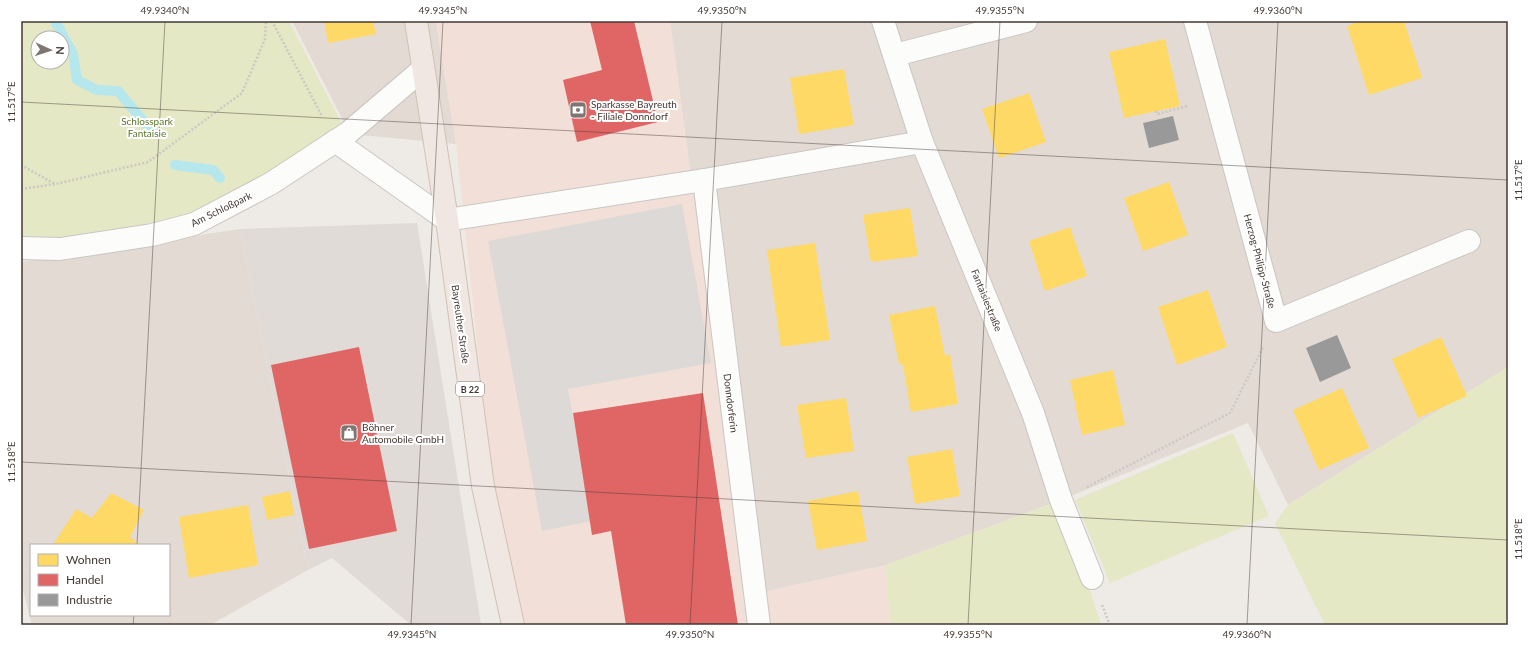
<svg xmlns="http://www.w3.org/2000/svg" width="1529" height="646" font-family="Lato,sans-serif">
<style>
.residential{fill:#e3dad3;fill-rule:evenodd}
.commercial{fill:#f2e0d8}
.industrial{fill:#e1dbd7}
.green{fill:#e5e8c5;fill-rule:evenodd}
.parking{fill:#ddd9d6}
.homes{fill:#ffd966}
.shops{fill:#e06666}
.industry{fill:#999}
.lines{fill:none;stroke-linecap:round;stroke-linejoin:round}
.stream{stroke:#b5e7ed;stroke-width:10}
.street-casing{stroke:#cac6c2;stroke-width:24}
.primary-casing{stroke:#d0c0b3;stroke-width:24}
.path{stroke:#ccc8c5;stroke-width:2.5;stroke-dasharray:2 2;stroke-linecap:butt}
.street{stroke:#fcfcfb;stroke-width:22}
.primary{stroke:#f0e7e2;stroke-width:22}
.ticks{fill:none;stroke:#433833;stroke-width:1;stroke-opacity:0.45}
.labels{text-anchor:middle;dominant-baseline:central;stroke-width:4;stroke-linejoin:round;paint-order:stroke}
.shield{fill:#fff;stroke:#7b7470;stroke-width:1}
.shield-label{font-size:9px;font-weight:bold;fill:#433833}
.poi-label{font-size:10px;fill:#433833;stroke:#fff;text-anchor:start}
.park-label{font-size:10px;fill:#5a7526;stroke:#fff}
.street-label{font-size:10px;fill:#433833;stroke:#fff}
.neatline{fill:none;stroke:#433833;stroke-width:1.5}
.ticks-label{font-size:10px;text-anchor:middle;fill:#433833}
</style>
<rect width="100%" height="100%" fill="#eeeae6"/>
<g class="residential">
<path d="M 292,21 L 436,21 L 456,144 L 350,134 Z"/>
<path d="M 670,21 L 1508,21 L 1508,367 L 1288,505 L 1248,423 L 1061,500 L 886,565 L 754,594 L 699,237 Z"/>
<path d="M 240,229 L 308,570 L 210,625 L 32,625 L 21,583 L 21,262 ZM 31,545 L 169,545 L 169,615 L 31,615 Z"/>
</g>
<path class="commercial" d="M 436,21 L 670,21 L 699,237 L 754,594 L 886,565 L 890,625 L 525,625 L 492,483 L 456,144 Z"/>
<path class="industrial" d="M 417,223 L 481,625 L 411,625 L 332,558 L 308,570 L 240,229 Z"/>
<g class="green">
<path d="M 21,21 L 289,21 L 346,132 L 194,224 L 21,251 ZM 38,38 L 62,38 L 62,62 L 38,62 Z"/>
<path d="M 1508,367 L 1508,625 L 1325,625 L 1275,523 L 1288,505 Z"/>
<path d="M 1233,433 L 1269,516 L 1110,583 L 1075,500 Z"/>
<path d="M 1061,500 L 1101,625 L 986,625 L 985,623 L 984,625 L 890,625 L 886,565 Z"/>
</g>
<path class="parking" d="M 682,204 L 711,363 L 568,389 L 592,521 L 542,531 L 488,241 Z"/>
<g class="homes">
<path d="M 324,21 L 373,21 L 376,34 L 328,43 Z"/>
<path d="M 1361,21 L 1404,21 L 1422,78 L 1369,95 L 1347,26 Z"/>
<path d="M 1165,39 L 1180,106 L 1124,118 L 1109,52 Z"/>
<path d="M 844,69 L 854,125 L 799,134 L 790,78 Z"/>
<path d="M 1029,93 L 1046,142 L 999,158 L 982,109 Z"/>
<path d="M 1169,182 L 1188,235 L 1143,251 L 1124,198 Z"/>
<path d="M 910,208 L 918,256 L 871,262 L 863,215 Z"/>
<path d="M 1070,227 L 1087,276 L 1045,291 L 1029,241 Z"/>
<path d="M 815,243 L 830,340 L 781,347 L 767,250 Z"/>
<path d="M 1208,290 L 1227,347 L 1177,365 L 1158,307 Z"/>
<path d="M 935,306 L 945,356 L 950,354 L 958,404 L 911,412 L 903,365 L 899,364 L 889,315 Z"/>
<path d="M 1441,337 L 1467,396 L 1418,418 L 1392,359 Z"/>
<path d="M 1113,370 L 1125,425 L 1082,435 L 1070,380 Z"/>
<path d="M 1342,388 L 1369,448 L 1319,470 L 1293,410 Z"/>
<path d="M 846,398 L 854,451 L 806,458 L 797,405 Z"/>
<path d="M 952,449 L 960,496 L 915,504 L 907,457 Z"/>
<path d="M 290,491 L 294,515 L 267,520 L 262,497 Z"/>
<path d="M 858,491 L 867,541 L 817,550 L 808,501 Z"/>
<path d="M 111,493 L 144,510 L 130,537 L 140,545 L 53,545 L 76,509 L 92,518 Z"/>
<path d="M 248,505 L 258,565 L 189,578 L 179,517 Z"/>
</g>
<g class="shops">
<path d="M 590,21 L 634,21 L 658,122 L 577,142 L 563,80 L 602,70 Z"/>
<path d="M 359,347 L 397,531 L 309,549 L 271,365 Z"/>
<path d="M 703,393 L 738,625 L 626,625 L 611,531 L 592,535 L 573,413 Z"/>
</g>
<g class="industry">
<path d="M 1173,116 L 1179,140 L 1149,148 L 1143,123 Z"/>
<path d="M 1337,335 L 1351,368 L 1320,382 L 1306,348 Z"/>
</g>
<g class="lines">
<g class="stream">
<path d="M 55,21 L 73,54 L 77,80 L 97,90 L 118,91 L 154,134"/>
<path d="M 175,165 L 213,170 L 220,178"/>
</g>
<g class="street-casing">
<g id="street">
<path d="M 883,21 L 922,142 L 1033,413 L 1061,500 L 1092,578"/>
<path d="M 1195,21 L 1276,321 L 1469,241"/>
<path d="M 895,55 L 1026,21"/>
<path d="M 335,141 L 447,220 L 704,180 L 922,142"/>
<path d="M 704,180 L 759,625"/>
<path d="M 21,248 L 60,249 L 152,235 L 194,224 L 270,184 L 348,133 L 423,69"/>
</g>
</g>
<g class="primary-casing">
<path id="primary" d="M 416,21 L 447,220 L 483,486 L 513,625"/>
</g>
<g class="path">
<path d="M 272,21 L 322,116"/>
<path d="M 1156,111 L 1157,114 L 1188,106"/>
<path d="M 21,165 L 55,184"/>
<path d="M 21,189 L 56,184 L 148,162 L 242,93 L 265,39 L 266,21"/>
<path d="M 1087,487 L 1230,413 L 1263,347"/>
<path d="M 1102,605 L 1110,625"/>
</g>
<use href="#street" class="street"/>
<use href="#primary" class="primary"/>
</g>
<path class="ticks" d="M 21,102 L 1508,180M 21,462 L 1508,540M 137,545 L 165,21M 133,625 L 134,615M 411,625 L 443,21M 690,625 L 722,21M 968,625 L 1000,21M 1247,625 L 1278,21"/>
<defs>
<g id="bank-square" transform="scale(0.9)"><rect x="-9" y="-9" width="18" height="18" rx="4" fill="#7f7672" stroke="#fff"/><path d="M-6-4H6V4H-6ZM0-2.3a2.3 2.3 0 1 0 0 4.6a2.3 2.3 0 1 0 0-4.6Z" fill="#fff"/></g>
<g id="shop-square" transform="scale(0.9)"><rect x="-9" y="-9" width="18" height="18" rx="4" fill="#7f7672" stroke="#fff"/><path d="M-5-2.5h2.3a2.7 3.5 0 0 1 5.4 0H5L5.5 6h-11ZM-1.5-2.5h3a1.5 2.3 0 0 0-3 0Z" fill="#fff"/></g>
</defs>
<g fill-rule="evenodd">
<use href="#bank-square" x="578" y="110"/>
<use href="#shop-square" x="349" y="433"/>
</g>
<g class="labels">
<rect class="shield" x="456" y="382" width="28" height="14" rx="3"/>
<g class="shield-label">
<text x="470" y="389">B 22</text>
</g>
<g class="poi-label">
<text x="591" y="104">Sparkasse Bayreuth<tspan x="591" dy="12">- Filiale Donndorf</tspan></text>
<text x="362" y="427">Böhner<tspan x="362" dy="12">Automobile GmbH</tspan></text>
</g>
<g class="park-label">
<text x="147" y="121">Schlosspark<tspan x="147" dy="12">Fantaisie</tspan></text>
</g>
<g class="street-label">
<text transform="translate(221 209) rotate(-26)">Am Schloßpark</text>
<text transform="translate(1260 261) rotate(75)">Herzog-Philipp-Straße</text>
<text transform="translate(987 300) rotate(68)">Fantaisiestraße</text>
<text transform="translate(461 324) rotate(82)">Bayreuther Straße</text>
<text transform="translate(731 403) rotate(83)">Donndorferin</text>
</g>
</g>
<rect width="1529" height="646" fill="none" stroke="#ffffff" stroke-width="44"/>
<rect x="30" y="544" width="140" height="72" fill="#ffffff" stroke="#b4afad"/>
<rect x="38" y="554" width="20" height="12" fill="#ffd966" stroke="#b4afad"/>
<text x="66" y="564" font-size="12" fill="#433833">Wohnen</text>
<rect x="38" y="574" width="20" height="12" fill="#e06666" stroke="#b4afad"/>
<text x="66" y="584" font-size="12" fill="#433833">Handel</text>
<rect x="38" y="594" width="20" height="12" fill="#999999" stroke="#b4afad"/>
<text x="66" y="604" font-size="12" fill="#433833">Industrie</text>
<g transform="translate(50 50) rotate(93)"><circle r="19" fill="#ffffff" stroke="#b4afad"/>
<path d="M0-3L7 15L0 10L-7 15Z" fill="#7f7672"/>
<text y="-6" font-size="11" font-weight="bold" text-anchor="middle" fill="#433833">N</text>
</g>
<rect x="22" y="22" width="1485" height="602" class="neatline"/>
<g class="ticks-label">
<text x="165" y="14">49.9340°N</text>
<text x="443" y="14">49.9345°N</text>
<text x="722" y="14">49.9350°N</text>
<text x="1000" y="14">49.9355°N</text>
<text x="1278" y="14">49.9360°N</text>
<text transform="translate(11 102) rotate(-90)" y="4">11.517°E</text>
<text transform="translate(1518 180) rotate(-90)" y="4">11.517°E</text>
<text transform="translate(11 462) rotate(-90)" y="4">11.518°E</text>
<text transform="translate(1518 539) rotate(-90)" y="4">11.518°E</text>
<text x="412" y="638">49.9345°N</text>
<text x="690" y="638">49.9350°N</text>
<text x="968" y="638">49.9355°N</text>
<text x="1247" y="638">49.9360°N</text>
</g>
</svg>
